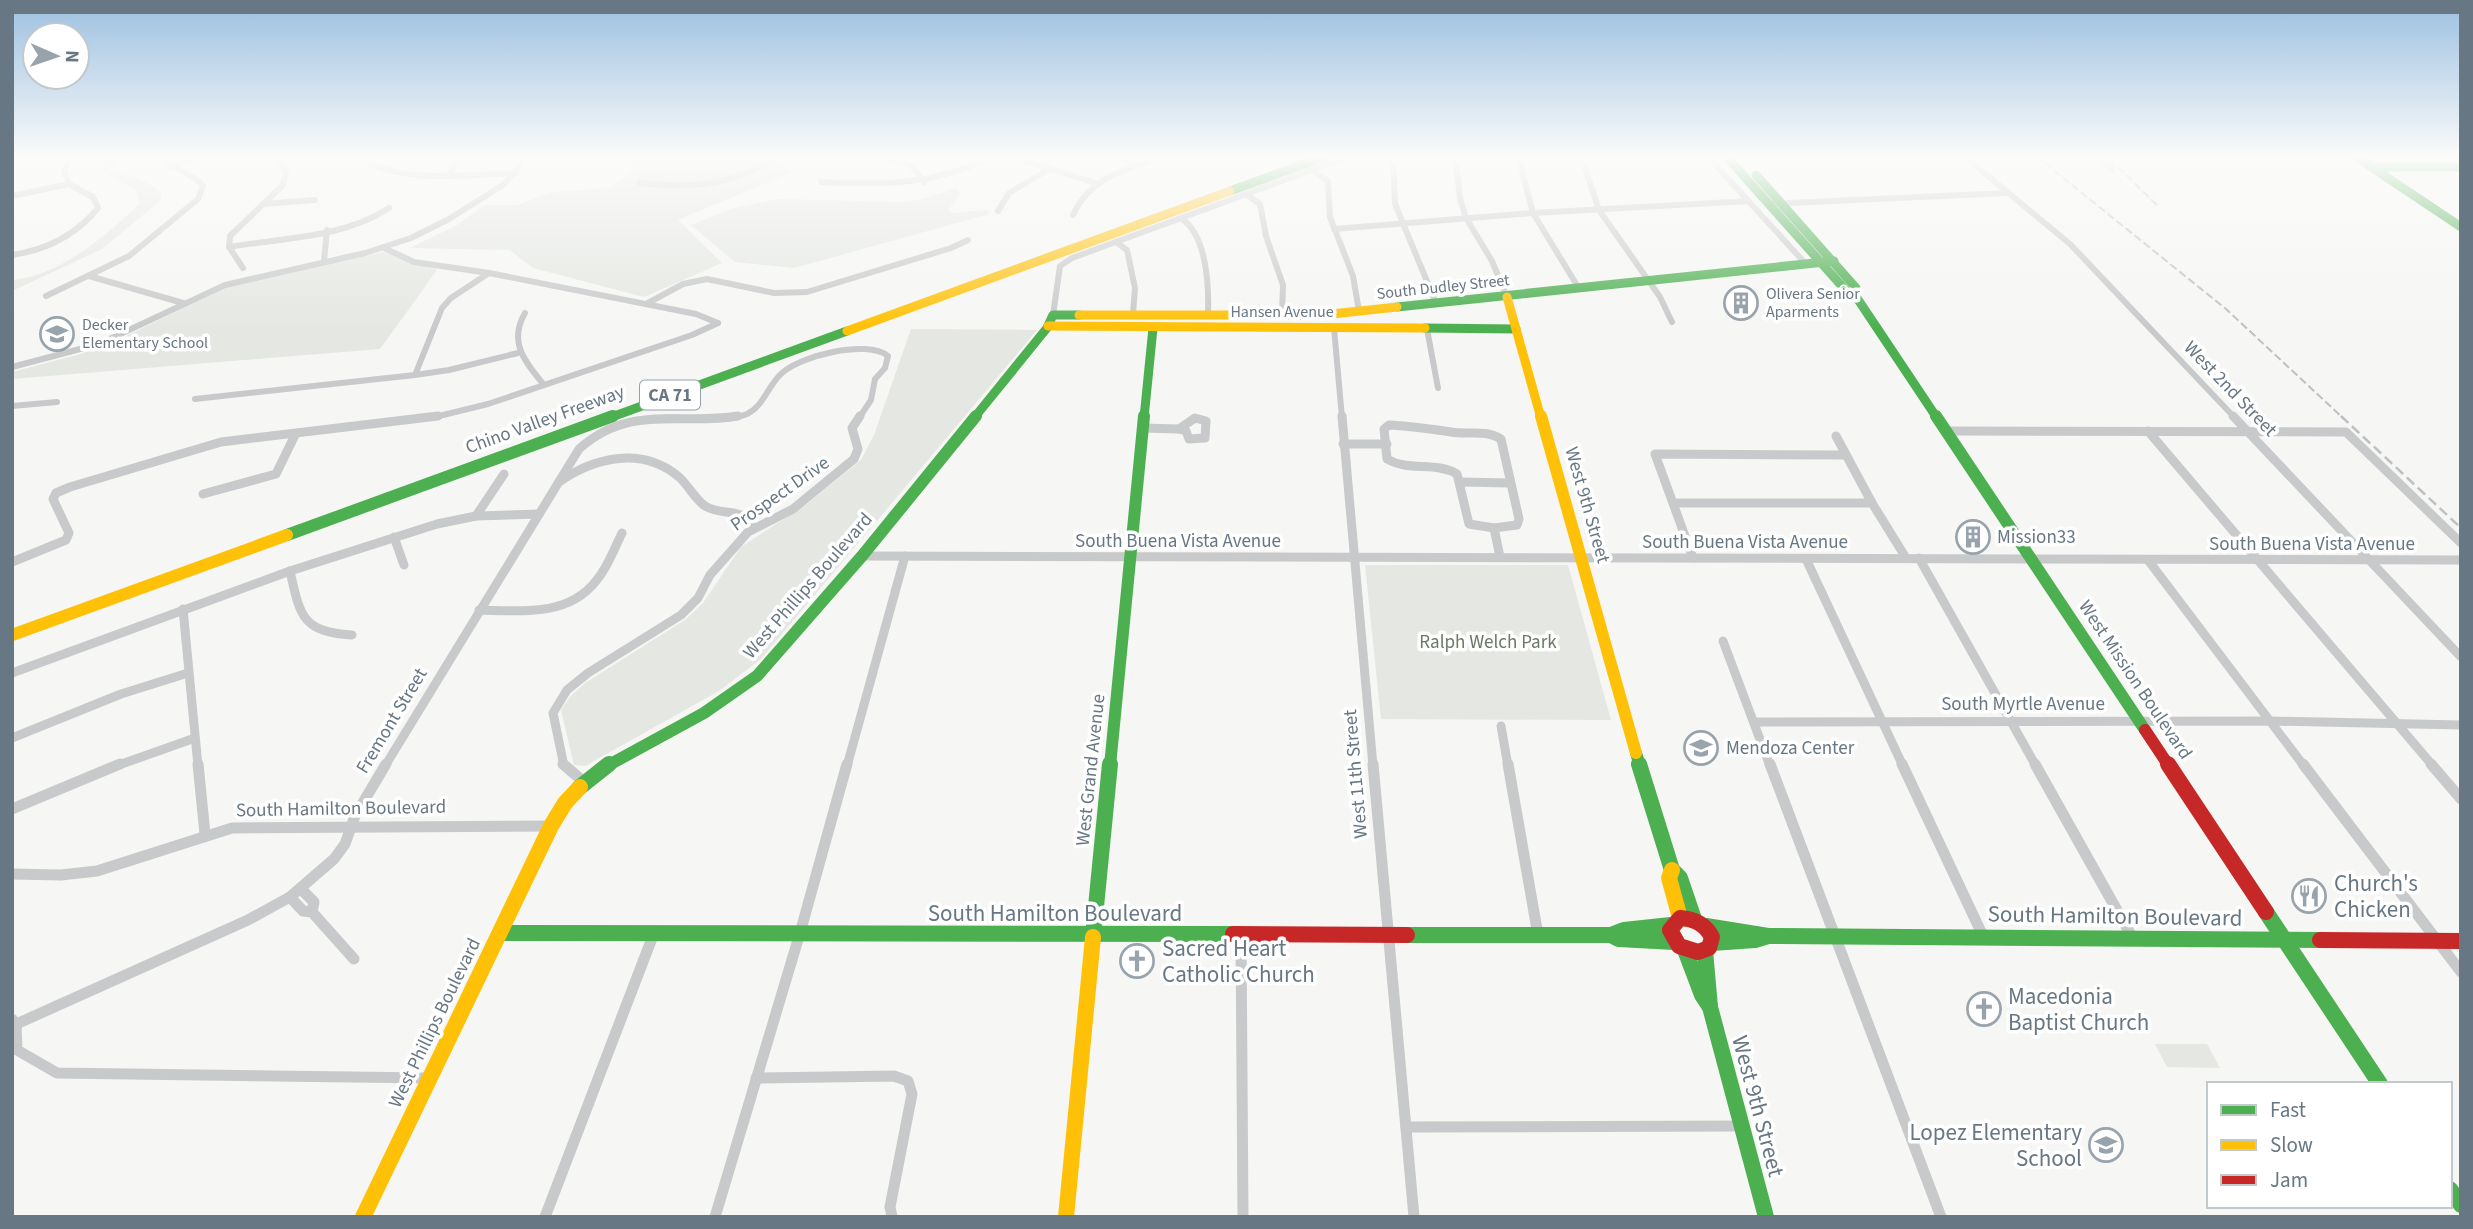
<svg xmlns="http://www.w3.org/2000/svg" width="2473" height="1229" font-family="'Source Sans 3',sans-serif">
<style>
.green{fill:#e4e7e2}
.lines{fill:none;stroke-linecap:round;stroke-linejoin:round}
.street-far2{stroke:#c8c9ca;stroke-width:6}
.street-far1{stroke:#c8c9ca;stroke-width:9}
.street{stroke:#c8c9ca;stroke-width:11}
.fast-far2{stroke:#4caf50;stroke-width:9}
.fast-far1{stroke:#4caf50;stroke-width:12}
.fast{stroke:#4caf50;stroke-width:16}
.slow-far2{stroke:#ffc107;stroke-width:9}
.slow-far1{stroke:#ffc107;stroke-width:12}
.slow{stroke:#ffc107;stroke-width:16}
.jam-far1{stroke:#c62828;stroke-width:12}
.jam{stroke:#c62828;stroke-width:16}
.rail-far1{stroke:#bec0c1;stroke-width:2;stroke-dasharray:8 3.5;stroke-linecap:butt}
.rail{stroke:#bec0c1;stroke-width:2.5;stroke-dasharray:10 5;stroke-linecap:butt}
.labels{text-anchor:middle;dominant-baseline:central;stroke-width:7;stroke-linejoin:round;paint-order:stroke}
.far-street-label{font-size:16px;fill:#677783;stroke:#fff}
.far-poi-label{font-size:16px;fill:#677783;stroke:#fff;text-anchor:start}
.shield{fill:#fff;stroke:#95a0a8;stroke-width:2}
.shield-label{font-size:18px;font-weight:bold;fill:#677783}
.street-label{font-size:19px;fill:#677783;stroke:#fff}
.poi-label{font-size:19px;fill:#677783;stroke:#fff;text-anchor:start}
.park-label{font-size:19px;fill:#6a7b65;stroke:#fff}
.near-poi-label{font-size:23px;fill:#677783;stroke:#fff;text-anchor:start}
.near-street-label{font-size:23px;fill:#677783;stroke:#fff}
</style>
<rect width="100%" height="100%" fill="#f6f6f4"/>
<g class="green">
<path d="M 104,156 L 118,156 L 117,170 L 152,185 L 161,194 L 161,200 L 102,249 L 12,291 L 12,280 C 58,277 109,234 140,203 L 136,190 L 103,172 Z"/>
<path d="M 633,156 L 772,156 L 767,159 L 793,172 L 678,220 L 722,263 L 644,297 L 533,268 L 510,250 L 410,248 L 457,225 L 485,205 L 517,205 L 552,192 L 610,188 L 630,173 Z"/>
<path d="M 955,188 L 961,193 L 948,210 L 954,213 L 988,210 L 989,214 L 794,268 L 735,262 L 691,225 L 733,208 L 778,199 L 902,202 L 919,200 Z"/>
<path d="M 383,252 L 437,270 L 380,349 L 12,379 L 12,372 L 81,354 L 122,338 L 233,284 Z"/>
<path d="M 911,329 L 1037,330 L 761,659 L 719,691 L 585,766 L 574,765 L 561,710 L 570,697 L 585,683 L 685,620 L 703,603 L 741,547 L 808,503 L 861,460 L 874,435 Z"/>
<path d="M 1365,565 L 1568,565 L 1611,720 L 1381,719 Z"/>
<path d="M 2155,1044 L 2207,1044 L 2220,1068 L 2167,1067 Z"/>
</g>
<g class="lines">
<g class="street-far2">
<path d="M 369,156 L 371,165 C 418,182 467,175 516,173"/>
<path d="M 877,156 L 911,165 L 924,182"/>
<path d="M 1010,156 L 1096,183"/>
<path d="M 1119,156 L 1137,165"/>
<path d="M 1393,156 L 1395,204 L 1436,303"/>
<path d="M 1455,156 L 1460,198 L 1466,218 L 1492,261 L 1507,297"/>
<path d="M 1518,156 L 1533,213 L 1578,287"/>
<path d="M 1581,156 L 1599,210 L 1660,297 L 1672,322"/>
<path d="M 1964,156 L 2070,244 L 2235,418"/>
<path d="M 2098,156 L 2112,170"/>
<path d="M 1710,159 L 1805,263"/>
<path d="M 170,166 L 199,156"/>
<path d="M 1312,170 L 1328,181 L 1330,217 L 1353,276 L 1359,311"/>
<path d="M 449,174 L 457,163 L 451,156"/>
<path d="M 821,182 C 889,185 932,185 995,156"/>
<path d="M 640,183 C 696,189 731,185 780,156"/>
<path d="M 1246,194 L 1260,204 L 1266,236 L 1283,285 L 1282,315"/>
<path d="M 12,196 L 69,184"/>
<path d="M 263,204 L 315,200"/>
<path d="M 1769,204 L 2007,193"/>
<path d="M 998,211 L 1009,193 L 1049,169"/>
<path d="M 1073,215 C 1090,177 1128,168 1165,156"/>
<path d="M 1181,218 C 1207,235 1209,286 1208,315"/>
<path d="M 1334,229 L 1533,213 L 1749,201"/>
<path d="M 1116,242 L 1127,250 L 1135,288 L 1133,314"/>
<path d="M 229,247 C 281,238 344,238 389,208"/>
<path d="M 384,248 L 414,262 L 489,273 L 696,314 L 718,323"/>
<path d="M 12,255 C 46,250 76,235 98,208 L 93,197 L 69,184 L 64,171 L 72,156"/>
<path d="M 324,261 L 327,230"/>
<path d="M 243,268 L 229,247 L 230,236 L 283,185 L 286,172 L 279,162 L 266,156"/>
<path d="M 89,276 L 183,303"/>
<path d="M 46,296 L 129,256 L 198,199 L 203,186 L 199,181 L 157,156"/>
<path d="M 646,304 L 683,284 L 707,279 L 774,293 L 807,292 L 951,248 L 968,240"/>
<path d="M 525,313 C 508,342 525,362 544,385"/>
<path d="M 1053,315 L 1060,266 L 1072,258 L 1350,156"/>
<path d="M 1334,328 L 1342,418"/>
<path d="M 1427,329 L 1438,388"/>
<path d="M 12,367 L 99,344 L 225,285 L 365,253 L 411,238 L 449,219 L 503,185 L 518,169 L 523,156"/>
<path d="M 415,375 L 442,308 L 451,298 L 489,273"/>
<path d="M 195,399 L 415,375 L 449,370 L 518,353"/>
<path d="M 12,406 L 57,402"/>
<path d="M 431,418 L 488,404 L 692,335 L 718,323"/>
<path d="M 656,418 C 684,415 721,425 747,414 C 764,406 768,385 782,373 C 801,356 866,339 888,356 L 885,368 L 875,379 L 871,400 L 859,418"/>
</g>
<g class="street-far1">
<path d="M 1342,416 L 1373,766"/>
<path d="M 2233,416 L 2461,657"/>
<path d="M 1195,418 L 1206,421 L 1205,438 L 1189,439 L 1186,431 L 1179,429 Z"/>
<path d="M 1389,425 C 1411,426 1430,429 1451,432 C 1470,435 1485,429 1501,439 L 1519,519 L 1517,525 L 1494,528 L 1469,524 L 1457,474 C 1435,461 1409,472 1387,459 L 1384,429 Z"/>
<path d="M 1142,428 L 1179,429"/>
<path d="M 1948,431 L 2346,432 L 2461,543"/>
<path d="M 2148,431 L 2433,766"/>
<path d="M 1836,436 L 1872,503 L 1906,558"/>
<path d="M 1343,444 L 1387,444"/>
<path d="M 559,482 C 595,457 642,446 679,477 C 689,486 694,498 705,506 C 718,514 733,510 746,517 L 753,529"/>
<path d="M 1461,482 L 1509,483"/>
<path d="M 203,494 L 276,474 L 295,435"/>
<path d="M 1674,503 L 1872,503"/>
<path d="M 476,516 L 504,474"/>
<path d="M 1494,528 L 1500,557"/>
<path d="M 394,537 L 404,565"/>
<path d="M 862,556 L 2461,560"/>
<path d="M 1693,558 L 1655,454 L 1846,455"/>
<path d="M 1919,558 L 2036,766"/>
<path d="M 1806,559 L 1903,766"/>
<path d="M 2148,560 L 2304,766"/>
<path d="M 12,562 L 66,540 L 69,533 L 53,499 L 56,493 L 70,487 L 221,442 L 438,416"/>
<path d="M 290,571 C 300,616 302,632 352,635"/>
<path d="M 183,609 L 198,766"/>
<path d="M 479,610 C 520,611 568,617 596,581 C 608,567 614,549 622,533"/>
<path d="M 1723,641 L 1770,766"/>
<path d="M 12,673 L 290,571 L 437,524 L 476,516 L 539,514"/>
<path d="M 1754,722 L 2270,721 L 2461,725"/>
<path d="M 1501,726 L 1508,766"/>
<path d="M 12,738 L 121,694 L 188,673"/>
<path d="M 116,766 L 195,738"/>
<path d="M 385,766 L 579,449 C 630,403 680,426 738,416"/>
<path d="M 564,766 L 553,713 L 567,690 L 588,673 L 681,615 L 698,598 L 710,575 L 748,532 L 793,509 L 854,459 L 858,449 L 852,428 L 860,416"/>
<path d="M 847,766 L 905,556"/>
</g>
<g class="street">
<path d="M 198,764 L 205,834"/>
<path d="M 563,764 L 584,782"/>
<path d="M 1373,764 L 1414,1217"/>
<path d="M 1508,764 L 1538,935"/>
<path d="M 1770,764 L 1941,1217"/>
<path d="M 1902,764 L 1983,936"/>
<path d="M 2035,764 L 2132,937"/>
<path d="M 2303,764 L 2461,972"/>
<path d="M 2431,764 L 2461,799"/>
<path d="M 12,809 L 120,764"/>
<path d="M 12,874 L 61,875 L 97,871 L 232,828 L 551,826"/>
<path d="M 302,890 L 314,902 L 312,912"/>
<path d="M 290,897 L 303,911 L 312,912 L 354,959"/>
<path d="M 1241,935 L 1243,1217"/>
<path d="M 12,1019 L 16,1024 L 17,1050 L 57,1073 L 429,1078"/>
<path d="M 12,1026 L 248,920 L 290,897 L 334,859 L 345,844 L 355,816 L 386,764"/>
<path d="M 756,1078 L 894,1076 L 908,1081 L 912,1094 L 890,1207 L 892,1217"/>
<path d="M 1406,1127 L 1742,1126"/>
<path d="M 545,1217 L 654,933"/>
<path d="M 715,1217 L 800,933 L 847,764"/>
</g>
<g class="fast-far2">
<path d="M 1726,156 L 1849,294 L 1857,298 L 1937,418"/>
<path d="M 2355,156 L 2461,227"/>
<path d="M 2375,167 L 2461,167"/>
<path d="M 1756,175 L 1856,288"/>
<path d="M 1230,191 L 1327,156"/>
<path d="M 1397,307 L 1834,261"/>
<path d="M 1425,328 L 1516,329"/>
<path d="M 609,418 L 847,331"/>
<path d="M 974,418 L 1047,328 L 1053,315 L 1079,315"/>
<path d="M 1144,418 L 1153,328"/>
</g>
<g class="fast-far1">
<path d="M 1936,416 L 2145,730"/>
<path d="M 287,535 L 613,416"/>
<path d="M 1636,753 L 1640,766"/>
<path d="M 607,766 L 704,713 L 757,676 L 862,556 L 976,416"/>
<path d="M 1110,766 L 1144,416"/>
</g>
<g class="fast">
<path d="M 1639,764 L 1672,870 L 1680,878 L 1694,919"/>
<path d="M 580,787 L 609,764"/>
<path d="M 2266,912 L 2380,1084"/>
<path d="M 1706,926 L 1768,936 L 2320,940"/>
<path d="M 500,933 L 1233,934"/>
<path d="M 1407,935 L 1611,935 L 1619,939 L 1674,942"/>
<path d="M 1611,935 L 1624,930 L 1671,925"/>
<path d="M 1093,937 L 1110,764"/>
<path d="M 1712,943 L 1755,940 L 1768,936"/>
<path d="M 1685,950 L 1702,995 L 1710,1007"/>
<path d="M 1705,951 L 1710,1007 L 1766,1217"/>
<path d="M 2450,1189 L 2461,1205"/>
</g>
<g class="slow-far2">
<path d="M 1507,297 L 1541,418"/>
<path d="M 1079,315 L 1322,315 L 1397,307"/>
<path d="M 1048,326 L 1425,328"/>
<path d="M 847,331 L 1230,191"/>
</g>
<g class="slow-far1">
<path d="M 1541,416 L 1636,753"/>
<path d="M 12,635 L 287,535"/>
</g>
<g class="slow">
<path d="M 1672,870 L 1669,878 L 1680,918"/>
<path d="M 363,1217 L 551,826 L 565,803 L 580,787"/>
<path d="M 1066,1217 L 1093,937"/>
</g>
<path class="jam-far1" d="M 2145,730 L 2169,766"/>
<g class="jam">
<path d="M 2168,764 L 2266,912"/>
<path d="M 1680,918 C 1695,919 1705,924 1712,937 L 1709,948 L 1698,952 L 1679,946 L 1670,930 Z"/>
<path d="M 1233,934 L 1407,935"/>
<path d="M 2320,940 L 2461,941"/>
</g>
<g class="rail-far1">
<path d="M 2036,156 L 2226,309 L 2343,418"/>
<path d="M 2098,156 L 2122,171 L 2158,206"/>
</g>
<path class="rail" d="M 2341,416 L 2461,528"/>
</g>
<linearGradient id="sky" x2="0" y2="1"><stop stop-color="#9cc0e0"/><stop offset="0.48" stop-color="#fbfbfa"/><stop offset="1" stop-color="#fbfbfa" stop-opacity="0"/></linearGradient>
<rect width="2473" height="328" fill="url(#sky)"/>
<defs>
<g id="building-ring" transform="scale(1.75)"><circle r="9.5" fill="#fff" stroke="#99a3ab" stroke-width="1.5"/><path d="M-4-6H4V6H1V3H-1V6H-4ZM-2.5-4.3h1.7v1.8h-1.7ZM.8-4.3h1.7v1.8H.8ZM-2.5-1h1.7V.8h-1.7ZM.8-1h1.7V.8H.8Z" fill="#99a3ab"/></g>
<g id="school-ring" transform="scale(1.75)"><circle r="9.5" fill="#fff" stroke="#99a3ab" stroke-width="1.5"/><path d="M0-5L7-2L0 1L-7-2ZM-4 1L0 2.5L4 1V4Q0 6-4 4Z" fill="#99a3ab"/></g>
<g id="restaurant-ring" transform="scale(1.75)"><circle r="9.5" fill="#fff" stroke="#99a3ab" stroke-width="1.5"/><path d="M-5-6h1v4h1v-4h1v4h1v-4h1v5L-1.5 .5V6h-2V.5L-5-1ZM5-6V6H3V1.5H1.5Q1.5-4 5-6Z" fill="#99a3ab"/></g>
<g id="church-ring" transform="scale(1.75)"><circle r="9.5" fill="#fff" stroke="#99a3ab" stroke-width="1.5"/><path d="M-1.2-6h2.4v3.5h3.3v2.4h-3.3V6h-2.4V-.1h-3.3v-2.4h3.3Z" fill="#99a3ab"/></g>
</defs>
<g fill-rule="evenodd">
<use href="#building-ring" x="1741" y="303"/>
<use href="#school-ring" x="57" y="334"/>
<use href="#building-ring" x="1973" y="537"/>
<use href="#school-ring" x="1701" y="748"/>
<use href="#restaurant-ring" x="2309" y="896"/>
<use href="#church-ring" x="1137" y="961"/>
<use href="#church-ring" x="1984" y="1009"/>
<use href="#school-ring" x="2106" y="1145"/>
</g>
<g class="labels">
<g class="far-street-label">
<text transform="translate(1443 287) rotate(-6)">South Dudley Street</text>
<text x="1282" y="312">Hansen Avenue</text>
</g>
<g class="far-poi-label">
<text x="1766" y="294">Olivera Senior<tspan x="1766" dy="18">Aparments</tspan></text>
<text x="82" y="325">Decker<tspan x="82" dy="18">Elementary School</tspan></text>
</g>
<rect class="shield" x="640" y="380.5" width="60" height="29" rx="5"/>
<g class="shield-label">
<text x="670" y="395">CA 71</text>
</g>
<g class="street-label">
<text transform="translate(2230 389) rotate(46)">West 2nd Street</text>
<text transform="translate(545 420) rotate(-20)">Chino Valley Freeway</text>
<text transform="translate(780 494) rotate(-35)">Prospect Drive</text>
<text transform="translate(1587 505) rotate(74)">West 9th Street</text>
<text x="1178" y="541">South Buena Vista Avenue</text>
<text x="1745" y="542">South Buena Vista Avenue</text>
<text x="2312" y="544">South Buena Vista Avenue</text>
<text transform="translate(808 586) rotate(-49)">West Phillips Boulevard</text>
<text transform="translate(2135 680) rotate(56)">West Mission Boulevard</text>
<text x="2023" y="704">South Myrtle Avenue</text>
<text transform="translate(392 721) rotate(-59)">Fremont Street</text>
<text transform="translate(1091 770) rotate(-84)">West Grand Avenue</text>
<text transform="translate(1356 774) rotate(-95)">West 11th Street</text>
<text transform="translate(341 809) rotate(-1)">South Hamilton Boulevard</text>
<text transform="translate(435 1023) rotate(-64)">West Phillips Boulevard</text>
</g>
<g class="poi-label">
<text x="1997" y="537">Mission33</text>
<text x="1726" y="748">Mendoza Center</text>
</g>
<g class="park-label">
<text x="1488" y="642">Ralph Welch Park</text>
</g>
<g class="near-poi-label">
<text x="2334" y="883">Church's<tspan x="2334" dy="26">Chicken</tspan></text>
<text x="1162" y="948">Sacred Heart<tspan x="1162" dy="26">Catholic Church</tspan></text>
<text x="2008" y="996">Macedonia<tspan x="2008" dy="26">Baptist Church</tspan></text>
<text x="2082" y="1132" text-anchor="end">Lopez Elementary<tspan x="2082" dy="26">School</tspan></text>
</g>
<g class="near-street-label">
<text x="1055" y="913">South Hamilton Boulevard</text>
<text transform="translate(2115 916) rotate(1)">South Hamilton Boulevard</text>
<text transform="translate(1758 1106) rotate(75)">West 9th Street</text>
</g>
</g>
<rect width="2473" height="1229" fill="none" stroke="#677783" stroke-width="28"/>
<rect x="2207" y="1082" width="245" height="126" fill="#ffffff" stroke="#c2c9cd" stroke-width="2"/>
<rect x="2221" y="1105" width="35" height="10" fill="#4caf50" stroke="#c2c9cd" stroke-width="2"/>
<text x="2270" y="1117" font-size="21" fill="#677783">Fast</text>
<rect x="2221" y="1140" width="35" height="10" fill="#ffc107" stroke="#c2c9cd" stroke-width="2"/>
<text x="2270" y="1152" font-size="21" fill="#677783">Slow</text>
<rect x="2221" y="1175" width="35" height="10" fill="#c62828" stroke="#c2c9cd" stroke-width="2"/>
<text x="2270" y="1187" font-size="21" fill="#677783">Jam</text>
<g transform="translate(56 56) rotate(92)"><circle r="33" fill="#ffffff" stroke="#c2c9cd" stroke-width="2"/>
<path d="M0-5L12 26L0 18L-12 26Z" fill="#99a3ab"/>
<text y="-10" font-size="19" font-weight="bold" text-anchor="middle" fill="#677783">N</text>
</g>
</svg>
